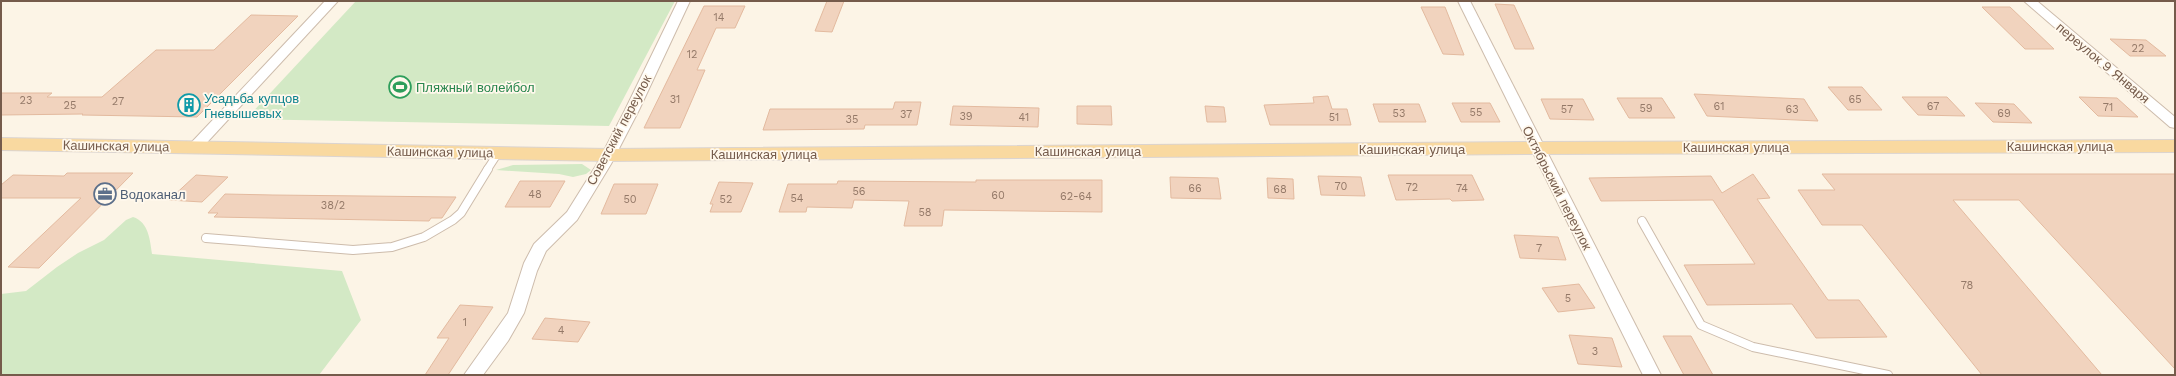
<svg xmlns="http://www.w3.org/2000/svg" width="2176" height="376" font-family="'Work Sans',sans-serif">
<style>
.green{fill:#d3e9c5}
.building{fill:#f1d3be;stroke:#e3ba9f}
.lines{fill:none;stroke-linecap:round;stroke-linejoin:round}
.service-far1-casing{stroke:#cdbcac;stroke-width:9}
.service-casing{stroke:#cdbcac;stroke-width:10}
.minor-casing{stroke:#cdbcac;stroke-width:2}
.primary-casing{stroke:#dbd4d0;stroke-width:2}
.service-far1{stroke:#fff;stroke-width:7}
.service{stroke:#fff;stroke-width:8}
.minor{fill:#fff;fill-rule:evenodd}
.primary{fill:#f9d9a0;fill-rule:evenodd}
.labels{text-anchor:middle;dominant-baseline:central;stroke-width:3.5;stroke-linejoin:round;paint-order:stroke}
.number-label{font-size:11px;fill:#947968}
.street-label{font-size:13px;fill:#755b4b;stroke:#fff8ec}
.leisure-label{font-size:13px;fill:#27864d;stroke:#fff8ec;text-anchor:start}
.culture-label{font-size:13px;fill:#0d838f;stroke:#fff8ec;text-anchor:start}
.service-label{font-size:13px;fill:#4e5e75;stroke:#fff8ec;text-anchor:start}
</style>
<rect width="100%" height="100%" fill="#fcf4e6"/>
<g class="green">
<path d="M 356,1 L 675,1 L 609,126 L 246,119 Z"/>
<path d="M 582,164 L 591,170 L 586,174 L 573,177 L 559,174 L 496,170 L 513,165 Z"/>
<path d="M 133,217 C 149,222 150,241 152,254 L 342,271 L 361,320 L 319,375 L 1,375 L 1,294 L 26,291 L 57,267 L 78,253 L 104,240 L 126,220 Z"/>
</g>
<g class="building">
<path d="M 827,1 L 844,1 L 832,32 L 815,31 Z"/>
<path d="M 1495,4 L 1514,5 L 1534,49 L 1515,49 Z"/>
<path d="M 704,6 L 745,6 L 735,28 L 716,28 L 697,70 L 705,70 L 680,128 L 644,128 Z"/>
<path d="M 1421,7 L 1445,7 L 1464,55 L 1443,54 Z"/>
<path d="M 1982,7 L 2010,7 L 2054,49 L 2025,49 Z"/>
<path d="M 251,15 L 298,16 L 197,117 L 82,115 L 83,114 L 1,115 L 1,93 L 52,93 L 47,97 L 102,97 L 156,50 L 214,50 Z"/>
<path d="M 2110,39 L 2146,40 L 2166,56 L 2130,56 Z"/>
<path d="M 1828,87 L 1862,87 L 1882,110 L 1848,110 Z"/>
<path d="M 1694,94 L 1804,99 L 1818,121 L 1707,116 Z"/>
<path d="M 1328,96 L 1332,109 L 1347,109 L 1351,125 L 1270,125 L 1264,105 L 1314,103 L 1313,97 Z"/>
<path d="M 1902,97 L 1947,97 L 1965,116 L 1918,115 Z"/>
<path d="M 2079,97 L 2117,98 L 2138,117 L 2098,116 Z"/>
<path d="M 1617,98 L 1662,98 L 1675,118 L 1629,118 Z"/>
<path d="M 1541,99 L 1583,99 L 1594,120 L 1550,119 Z"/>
<path d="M 895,102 L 921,102 L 917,125 L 865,125 L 864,129 L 763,130 L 770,109 L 893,109 Z"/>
<path d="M 1452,103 L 1490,103 L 1500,122 L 1461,122 Z"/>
<path d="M 1975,103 L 2014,104 L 2032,123 L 1993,122 Z"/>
<path d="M 1373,104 L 1419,104 L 1426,122 L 1379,122 Z"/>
<path d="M 953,106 L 1039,108 L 1038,127 L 950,125 Z"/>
<path d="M 1077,106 L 1111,106 L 1112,125 L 1077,124 Z"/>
<path d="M 1205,106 L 1224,107 L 1226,122 L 1207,122 Z"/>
<path d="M 67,173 L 133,173 L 39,268 L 8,267 L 81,198 L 1,198 L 1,185 L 13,175 L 64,176 Z"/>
<path d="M 1753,174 L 1770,198 L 1757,199 L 1828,300 L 1859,300 L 1887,337 L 1816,338 L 1792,304 L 1707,305 L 1684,265 L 1755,264 L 1713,200 L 1601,201 L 1589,178 L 1711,176 L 1722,193 Z"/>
<path d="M 1822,174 L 2175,174 L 2175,369 L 2019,200 L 1953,200 L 2102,375 L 1982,375 L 1862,225 L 1822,225 L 1798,190 L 1835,190 Z"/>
<path d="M 196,175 L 228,177 L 202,202 L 169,200 Z"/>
<path d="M 1388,175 L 1472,175 L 1484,200 L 1452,201 L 1450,199 L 1396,200 Z"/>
<path d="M 1318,176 L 1361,177 L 1365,196 L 1321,195 Z"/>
<path d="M 1170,177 L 1218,178 L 1221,199 L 1171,198 Z"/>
<path d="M 1267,178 L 1293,179 L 1294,199 L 1268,198 Z"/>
<path d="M 976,180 L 1102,180 L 1102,212 L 944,210 L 942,226 L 904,226 L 909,201 L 854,200 L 852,208 L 807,207 L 806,212 L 779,212 L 788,184 L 837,184 L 838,181 L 976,182 Z"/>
<path d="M 520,181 L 565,181 L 550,207 L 505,207 Z"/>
<path d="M 719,182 L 753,183 L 741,212 L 710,212 L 713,204 L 710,204 Z"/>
<path d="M 614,184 L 658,184 L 646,214 L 601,214 Z"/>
<path d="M 225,194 L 273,195 L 456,197 L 442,218 L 431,218 L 429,221 L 214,217 L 218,213 L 208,213 Z"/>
<path d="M 1514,235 L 1558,237 L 1566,260 L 1520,258 Z"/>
<path d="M 1579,284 L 1595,308 L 1558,312 L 1542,288 Z"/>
<path d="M 460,305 L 493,307 L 448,375 L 425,375 L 449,338 L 437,338 Z"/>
<path d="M 545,318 L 590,322 L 578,342 L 532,339 Z"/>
<path d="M 1569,335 L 1612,338 L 1622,367 L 1578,364 Z"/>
<path d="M 1663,336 L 1691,336 L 1713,375 L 1684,375 Z"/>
</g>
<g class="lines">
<g class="service-far1-casing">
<path id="service-far1" d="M 487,170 L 498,153"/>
</g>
<g class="service-casing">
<g id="service">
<path d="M 1642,221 L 1701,325 L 1753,347 L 1888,375"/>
<path d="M 206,238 L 353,250 L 392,247 L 424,237 L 453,220 L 461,213 L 488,169"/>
</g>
</g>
<g class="minor-casing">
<g id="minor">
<path d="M 325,1 L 338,1 L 200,150 L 190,150 L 188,147 L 190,144 Z"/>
<path d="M 678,1 L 690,1 L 639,110 L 611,164 L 577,220 L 546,251 L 537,271 L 524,313 L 508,341 L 483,375 L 464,375 L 508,313 L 524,263 L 534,244 L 567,212 L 597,164 L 625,110 Z"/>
<path d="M 1458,1 L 1470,1 L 1661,375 L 1643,375 Z"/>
<path d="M 2024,1 L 2037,1 L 2175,117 L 2175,128 L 2170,127 Z"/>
</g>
</g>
<g class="primary-casing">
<path id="primary" d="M 1,138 L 609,149 L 1537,142 L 2175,140 L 2175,152 L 1537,154 L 609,161 L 1,150 Z"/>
</g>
<use href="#service-far1" class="service-far1"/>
<use href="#service" class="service"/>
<use href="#minor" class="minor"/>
<use href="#primary" class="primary"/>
</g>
<defs>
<g id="stadium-ring" transform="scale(1.15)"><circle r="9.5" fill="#fff8ec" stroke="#2e9e5b" stroke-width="1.5"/><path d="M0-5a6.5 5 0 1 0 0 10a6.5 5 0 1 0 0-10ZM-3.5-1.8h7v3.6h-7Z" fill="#2e9e5b"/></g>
<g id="building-ring" transform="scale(1.15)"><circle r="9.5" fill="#fff8ec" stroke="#0f9aa8" stroke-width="1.5"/><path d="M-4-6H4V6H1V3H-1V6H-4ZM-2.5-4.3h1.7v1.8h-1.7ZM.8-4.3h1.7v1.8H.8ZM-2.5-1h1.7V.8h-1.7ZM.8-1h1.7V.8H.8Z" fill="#0f9aa8"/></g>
<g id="office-ring" transform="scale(1.15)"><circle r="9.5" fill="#fff8ec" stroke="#5c6f8a" stroke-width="1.5"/><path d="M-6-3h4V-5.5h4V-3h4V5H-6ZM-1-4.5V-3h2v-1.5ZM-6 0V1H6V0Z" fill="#5c6f8a"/></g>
</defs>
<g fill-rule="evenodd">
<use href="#stadium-ring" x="400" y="87"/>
<use href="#building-ring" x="189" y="105"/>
<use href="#office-ring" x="105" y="194"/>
</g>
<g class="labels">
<g class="number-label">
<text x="719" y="17">14</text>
<text x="2138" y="48">22</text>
<text x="692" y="54">12</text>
<text x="675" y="99">31</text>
<text x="1855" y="99">65</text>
<text x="26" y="100">23</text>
<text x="118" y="101">27</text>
<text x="70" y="105">25</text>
<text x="1719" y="106">61</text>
<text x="1933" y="106">67</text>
<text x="2108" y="107">71</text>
<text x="1646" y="108">59</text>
<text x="1567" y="109">57</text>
<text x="1792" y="109">63</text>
<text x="1476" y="112">55</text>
<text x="1399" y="113">53</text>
<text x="2004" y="113">69</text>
<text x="906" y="114">37</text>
<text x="966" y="116">39</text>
<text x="1024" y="117">41</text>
<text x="1334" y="117">51</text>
<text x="852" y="119">35</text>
<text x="1341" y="186">70</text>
<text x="1412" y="187">72</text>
<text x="1195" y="188">66</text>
<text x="1462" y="188">74</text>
<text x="1280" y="189">68</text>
<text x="859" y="191">56</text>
<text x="535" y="194">48</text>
<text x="998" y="195">60</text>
<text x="1076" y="196">62-64</text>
<text x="797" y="198">54</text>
<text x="630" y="199">50</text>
<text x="726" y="199">52</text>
<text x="333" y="205">38/2</text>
<text x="925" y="212">58</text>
<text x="1539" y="248">7</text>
<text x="1967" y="285">78</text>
<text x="1568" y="298">5</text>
<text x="465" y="322">1</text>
<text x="561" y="330">4</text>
<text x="1595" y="351">3</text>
</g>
<g class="street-label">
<text transform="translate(2103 63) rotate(40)">переулок 9 Января</text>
<text transform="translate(619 130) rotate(-62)">Советский переулок</text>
<text transform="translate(116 146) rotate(1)">Кашинская улица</text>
<text x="2060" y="146">Кашинская улица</text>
<text x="1736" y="147">Кашинская улица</text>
<text x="1412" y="149">Кашинская улица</text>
<text x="1088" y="151">Кашинская улица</text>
<text transform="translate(440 152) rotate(1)">Кашинская улица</text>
<text x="764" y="154">Кашинская улица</text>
<text transform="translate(1557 188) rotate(63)">Октябрьский переулок</text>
</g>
<g class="leisure-label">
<text x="416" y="87">Пляжный волейбол</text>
</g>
<g class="culture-label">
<text x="204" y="98">Усадьба купцов<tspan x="204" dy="15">Гневышевых</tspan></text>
</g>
<g class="service-label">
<text x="120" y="194">Водоканал</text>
</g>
</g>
<rect width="2176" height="376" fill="none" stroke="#755b4b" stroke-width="4"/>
</svg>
